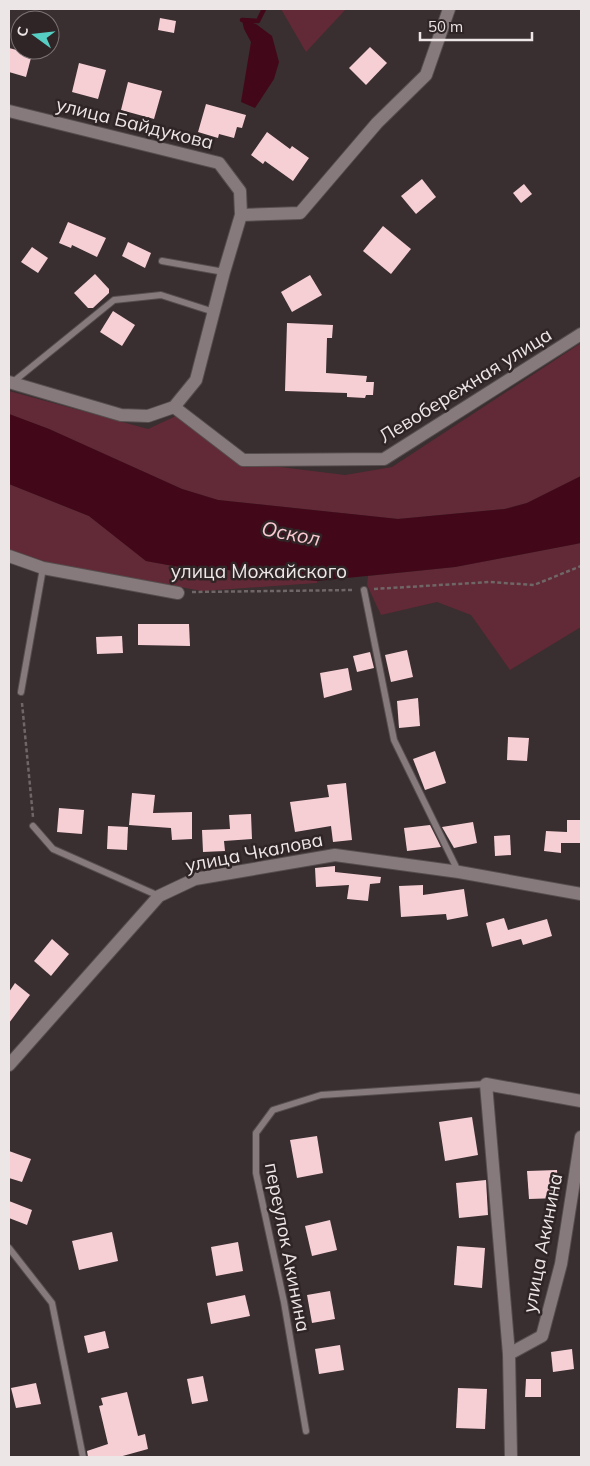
<svg xmlns="http://www.w3.org/2000/svg" width="590" height="1466" font-family="Mulish,sans-serif">
<style>
.green{fill:#622936}
.water{fill:#43071a}
.lines{fill:none;stroke-linecap:round;stroke-linejoin:round}
.stream{stroke:#43071a;stroke-width:4.5}
.building{fill:#f6cfd5}
.service-casing{stroke:#554d4e;stroke-width:8}
.minor-casing{stroke:#554d4e;stroke-width:14}
.path{stroke:#6f6667;stroke-width:2.5;stroke-dasharray:4 2.5;stroke-linecap:butt}
.service{stroke:#877a7c;stroke-width:6}
.minor{stroke:#877a7c;stroke-width:12}
.labels{text-anchor:middle;dominant-baseline:central;stroke-width:5;stroke-linejoin:round;paint-order:stroke}
.street-label{font-size:19px;fill:#ede6e7;stroke:#2f2526}
.water-label{font-size:20px;font-style:italic;fill:#fac9d1;stroke:#2f2526}
</style>
<rect width="100%" height="100%" fill="#392e30"/>
<g class="green">
<path d="M 281,9 L 346,9 L 306,52 Z"/>
<path d="M 581,343 L 581,476 L 527,503 L 504,509 L 398,519 L 218,500 L 182,489 L 49,429 L 9,414 L 9,391 L 148,429 L 178,415 L 239,462 L 345,475 L 392,467 Z"/>
<path d="M 9,484 L 89,516 L 146,561 L 179,567 L 220,569 L 317,581 L 317,583 L 202,591 L 50,563 L 9,550 Z"/>
<path d="M 581,543 L 581,627 L 510,670 L 471,615 L 437,602 L 381,615 L 367,585 L 368,576 L 455,567 Z"/>
</g>
<g class="water">
<path d="M 242,20 L 256,24 L 272,36 L 279,62 L 274,79 L 255,108 L 241,102 L 251,42 L 244,29 Z"/>
<path d="M 9,414 L 49,429 L 182,489 L 218,500 L 398,519 L 505,509 L 527,503 L 581,476 L 581,543 L 455,567 L 317,581 L 220,569 L 179,567 L 146,561 L 89,516 L 9,484 Z"/>
</g>
<g class="lines">
<path class="stream" d="M 242,20 L 258,21 L 264,9"/>
</g>
<g class="building">
<path d="M 160,18 L 176,21 L 174,33 L 158,30 Z"/>
<path d="M 370,47 L 387,63 L 366,85 L 349,68 Z"/>
<path d="M 9,48 L 32,54 L 26,77 L 9,72 Z"/>
<path d="M 79,63 L 106,70 L 98,99 L 72,92 Z"/>
<path d="M 128,82 L 162,91 L 154,119 L 121,110 Z"/>
<path d="M 206,104 L 246,115 L 242,128 L 237,127 L 234,138 L 219,134 L 218,138 L 198,132 Z"/>
<path d="M 267,132 L 290,149 L 292,146 L 309,158 L 293,181 L 265,161 L 263,164 L 251,155 Z"/>
<path d="M 422,179 L 436,197 L 416,214 L 401,196 Z"/>
<path d="M 524,184 L 532,194 L 521,203 L 513,193 Z"/>
<path d="M 68,222 L 106,238 L 97,257 L 72,245 L 71,248 L 59,243 Z"/>
<path d="M 383,226 L 411,249 L 391,274 L 363,251 Z"/>
<path d="M 128,242 L 151,253 L 145,268 L 122,256 Z"/>
<path d="M 32,247 L 48,258 L 38,273 L 21,262 Z"/>
<path d="M 95,274 L 109,289 L 109,293 L 93,308 L 88,308 L 74,293 Z"/>
<path d="M 310,275 L 322,295 L 292,312 L 281,292 Z"/>
<path d="M 113,311 L 135,325 L 122,346 L 100,332 Z"/>
<path d="M 287,323 L 333,325 L 332,338 L 327,338 L 326,373 L 367,376 L 366,382 L 374,382 L 373,395 L 366,395 L 365,398 L 347,397 L 347,393 L 285,391 Z"/>
<path d="M 138,624 L 189,624 L 190,646 L 138,645 Z"/>
<path d="M 122,636 L 123,653 L 97,654 L 96,637 Z"/>
<path d="M 407,650 L 413,677 L 391,682 L 385,655 Z"/>
<path d="M 370,652 L 374,668 L 357,672 L 353,656 Z"/>
<path d="M 348,668 L 352,690 L 324,698 L 320,673 Z"/>
<path d="M 418,698 L 420,726 L 399,728 L 397,701 Z"/>
<path d="M 508,737 L 529,738 L 527,761 L 507,760 Z"/>
<path d="M 435,751 L 446,783 L 425,790 L 413,759 Z"/>
<path d="M 346,783 L 352,840 L 333,842 L 331,826 L 295,832 L 290,802 L 329,797 L 327,785 Z"/>
<path d="M 132,793 L 155,795 L 153,813 L 192,812 L 192,839 L 172,840 L 171,828 L 129,825 Z"/>
<path d="M 59,808 L 84,810 L 82,834 L 57,832 Z"/>
<path d="M 251,814 L 252,839 L 224,841 L 225,851 L 203,852 L 202,830 L 230,829 L 229,815 Z"/>
<path d="M 567,820 L 581,820 L 581,843 L 561,843 L 561,853 L 544,851 L 546,831 L 567,832 Z"/>
<path d="M 473,822 L 477,843 L 454,848 L 442,827 Z"/>
<path d="M 430,825 L 441,847 L 407,851 L 404,828 Z"/>
<path d="M 108,826 L 128,827 L 127,850 L 107,849 Z"/>
<path d="M 510,835 L 511,855 L 495,856 L 494,836 Z"/>
<path d="M 335,866 L 335,872 L 381,877 L 380,883 L 370,884 L 368,901 L 347,899 L 349,885 L 316,887 L 315,868 Z"/>
<path d="M 423,885 L 423,895 L 464,889 L 468,916 L 447,920 L 446,914 L 401,917 L 399,886 Z"/>
<path d="M 504,918 L 508,930 L 547,919 L 552,936 L 523,945 L 521,939 L 492,947 L 486,923 Z"/>
<path d="M 52,939 L 69,954 L 51,976 L 34,961 Z"/>
<path d="M 15,983 L 30,995 L 9,1023 L 9,992 Z"/>
<path d="M 472,1117 L 478,1155 L 445,1161 L 439,1122 Z"/>
<path d="M 317,1136 L 323,1173 L 297,1178 L 290,1140 Z"/>
<path d="M 9,1151 L 31,1159 L 22,1182 L 9,1178 Z"/>
<path d="M 557,1170 L 559,1198 L 529,1199 L 527,1171 Z"/>
<path d="M 486,1180 L 488,1215 L 459,1218 L 456,1183 Z"/>
<path d="M 9,1201 L 32,1210 L 27,1225 L 9,1218 Z"/>
<path d="M 330,1220 L 337,1250 L 312,1256 L 305,1226 Z"/>
<path d="M 112,1232 L 118,1261 L 79,1270 L 72,1241 Z"/>
<path d="M 238,1242 L 243,1271 L 216,1276 L 211,1247 Z"/>
<path d="M 457,1246 L 485,1248 L 482,1288 L 454,1285 Z"/>
<path d="M 330,1291 L 335,1319 L 312,1323 L 307,1295 Z"/>
<path d="M 245,1295 L 250,1316 L 211,1324 L 207,1303 Z"/>
<path d="M 105,1331 L 109,1348 L 88,1353 L 84,1336 Z"/>
<path d="M 340,1345 L 344,1370 L 319,1374 L 315,1349 Z"/>
<path d="M 572,1349 L 574,1369 L 553,1372 L 551,1352 Z"/>
<path d="M 203,1376 L 208,1401 L 192,1404 L 187,1379 Z"/>
<path d="M 526,1379 L 541,1379 L 541,1397 L 525,1397 Z"/>
<path d="M 36,1383 L 41,1404 L 16,1408 L 11,1388 Z"/>
<path d="M 458,1388 L 487,1389 L 485,1429 L 456,1428 Z"/>
<path d="M 127,1392 L 138,1436 L 145,1434 L 148,1449 L 119,1457 L 88,1457 L 87,1451 L 108,1444 L 99,1406 L 103,1405 L 101,1398 Z"/>
</g>
<g class="lines">
<g class="service-casing">
<g id="service">
<path d="M 162,261 L 224,272"/>
<path d="M 13,382 L 114,300 L 161,295 L 214,312"/>
<path d="M 364,590 L 394,740 L 458,871"/>
<path d="M 21,692 L 43,568"/>
<path d="M 33,826 L 53,849 L 159,896"/>
<path d="M 9,1248 L 52,1303 L 83,1457"/>
<path d="M 306,1431 L 284,1302 L 256,1173 L 256,1133 L 273,1110 L 321,1095 L 486,1084"/>
</g>
</g>
<g class="minor-casing">
<g id="minor">
<path d="M 9,111 L 219,163 L 240,191 L 241,215 L 224,272 L 196,380 L 174,407 L 148,416 L 121,415 L 9,382"/>
<path d="M 241,215 L 300,213 L 377,123 L 426,75 L 449,9"/>
<path d="M 174,407 L 243,460 L 384,459 L 581,334"/>
<path d="M 9,556 L 43,568 L 178,593"/>
<path d="M 9,1065 L 159,896 L 195,879 L 335,855 L 459,872 L 581,894"/>
<path d="M 509,1354 L 486,1084 L 581,1101"/>
<path d="M 511,1457 L 509,1354 L 542,1336 L 561,1264 L 581,1137"/>
</g>
</g>
<g class="path">
<path d="M 374,589 L 490,582 L 534,585 L 581,566"/>
<path d="M 192,592 L 354,590"/>
<path d="M 22,703 L 33,817"/>
</g>
<use href="#service" class="service"/>
<use href="#minor" class="minor"/>
</g>
<g class="labels">
<g class="street-label">
<text transform="translate(135 123) rotate(14)">улица Байдукова</text>
<text transform="translate(465 385) rotate(-32)">Левобережная улица</text>
<text x="259" y="571">улица Можайского</text>
<text transform="translate(254 852) rotate(-11)">улица Чкалова</text>
<text transform="translate(542 1243) rotate(-79)">улица Акинина</text>
<text transform="translate(288 1247) rotate(79)">переулок Акинина</text>
</g>
<g class="water-label">
<text transform="translate(291 533) rotate(11)">Оскол</text>
</g>
</g>
<rect width="590" height="1466" fill="none" stroke="#ede6e7" stroke-width="20"/>
<g transform="translate(35 35) rotate(285)"><circle r="24" fill="#2f2526" stroke="#7b7273"/>
<path d="M0-4L9 19L0 12L-9 19Z" fill="#56cec4"/>
<text y="-8" font-size="14" font-weight="bold" text-anchor="middle" fill="#ede6e7">С</text>
</g>
<path d="M420 32v8h112v-8" fill="none" stroke="#ede6e7" stroke-width="2.5"/>
<text x="428" y="32" font-size="15" fill="#ede6e7" stroke="#2f2526" stroke-width="4" paint-order="stroke">50 m</text>
</svg>
